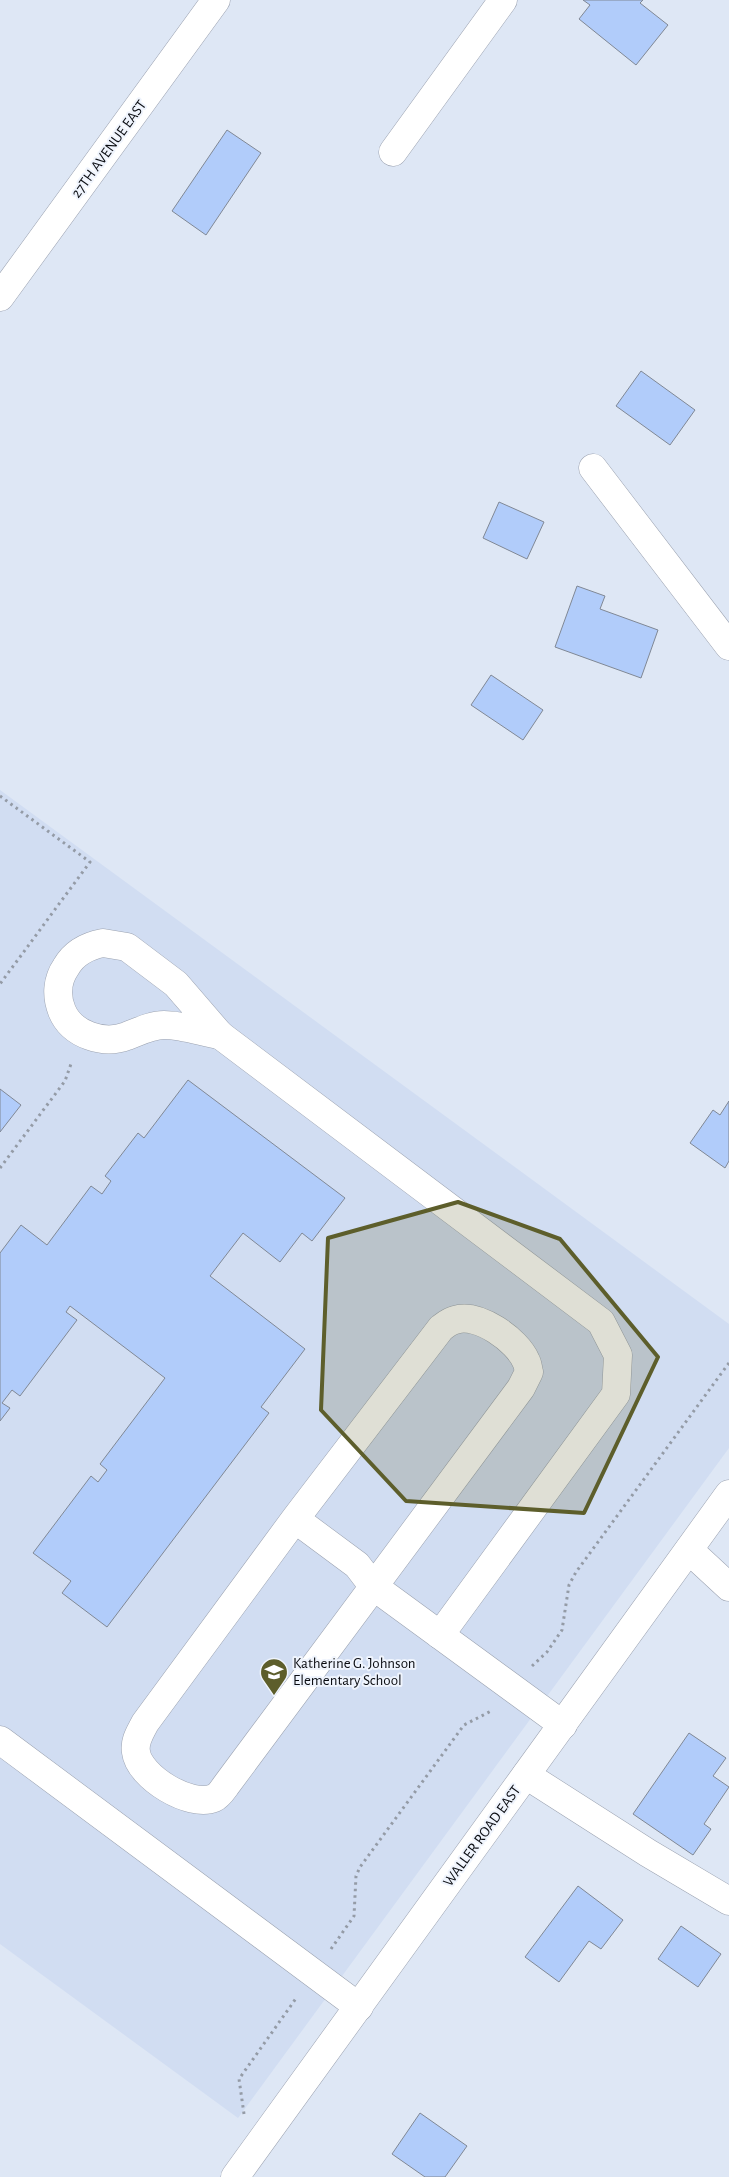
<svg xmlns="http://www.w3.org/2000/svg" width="729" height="2177" font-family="'Alegreya Sans',sans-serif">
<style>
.built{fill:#d1ddf2}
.building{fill:#b1ccfa;stroke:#808895}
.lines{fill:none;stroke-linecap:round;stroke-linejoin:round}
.minor-casing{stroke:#9ca3b1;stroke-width:29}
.path{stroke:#949ba6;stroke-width:3;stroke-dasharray:2.5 4;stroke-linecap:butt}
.minor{stroke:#fff;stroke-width:28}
.marked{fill:#5d5e2b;fill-opacity:0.2;stroke:#5d5e2b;stroke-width:4;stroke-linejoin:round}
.labels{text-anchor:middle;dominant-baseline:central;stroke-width:4;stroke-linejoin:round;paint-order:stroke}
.street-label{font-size:15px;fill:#0a0c11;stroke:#eff4fd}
.poi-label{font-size:15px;fill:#0a0c11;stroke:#eff4fd;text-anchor:start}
</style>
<rect width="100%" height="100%" fill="#dee7f5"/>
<path class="built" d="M 0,790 L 729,1324 L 729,1448 L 238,2118 L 0,1944 Z"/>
<g class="building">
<path d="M 583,0 L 643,0 L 640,3 L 668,25 L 636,65 L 579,19 L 590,5 Z"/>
<path d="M 227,130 L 261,153 L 206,235 L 172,211 Z"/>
<path d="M 641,371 L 695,410 L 670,445 L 616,406 Z"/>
<path d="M 499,502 L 544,522 L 527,559 L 483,538 Z"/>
<path d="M 577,586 L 605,596 L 600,609 L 658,630 L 641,678 L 555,647 Z"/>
<path d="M 491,675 L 543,710 L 523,740 L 471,705 Z"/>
<path d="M 188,1080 L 345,1198 L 312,1241 L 302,1233 L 280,1262 L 243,1233 L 210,1276 L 305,1349 L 261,1407 L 269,1413 L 107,1627 L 62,1593 L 71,1581 L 33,1553 L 91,1476 L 98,1482 L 107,1470 L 100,1464 L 165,1378 L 70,1306 L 66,1312 L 77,1320 L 20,1396 L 12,1390 L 2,1403 L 10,1408 L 0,1421 L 0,1253 L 21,1225 L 47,1245 L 91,1186 L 102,1194 L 111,1181 L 105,1176 L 138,1133 L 144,1138 Z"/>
<path d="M 0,1089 L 21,1105 L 0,1132 Z"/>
<path d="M 729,1101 L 729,1161 L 725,1168 L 690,1143 L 713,1110 L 720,1115 Z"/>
<path d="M 689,1733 L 726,1758 L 713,1776 L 729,1787 L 704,1824 L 711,1829 L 693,1855 L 633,1814 Z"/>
<path d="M 578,1886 L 623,1920 L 601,1949 L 589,1941 L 559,1982 L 525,1957 Z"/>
<path d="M 681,1926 L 721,1954 L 698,1987 L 658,1959 Z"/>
<path d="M 420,2113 L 467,2146 L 445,2177 L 425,2177 L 392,2154 Z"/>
</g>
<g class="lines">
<g class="minor-casing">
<g id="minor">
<path d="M 393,152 L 503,0"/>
<path d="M 0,297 L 216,0"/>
<path d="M 593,468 L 729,646"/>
<path d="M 103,943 L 127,947 L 176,984 L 220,1035 C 202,1032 182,1025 164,1025 C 151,1025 138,1032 127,1036 C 104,1045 72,1035 62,1011 C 56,996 57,980 66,967 C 74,953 87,946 103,943 Z"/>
<path d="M 220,1035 L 601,1322 L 618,1355 L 616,1394 L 440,1635"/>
<path d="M 295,1519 L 441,1328 C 445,1325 450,1321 455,1320 C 478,1312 517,1340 526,1361 C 528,1364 528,1369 529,1372 L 521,1388 L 227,1784 C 224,1788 219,1796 214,1798 C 190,1808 139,1777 136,1752 C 134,1741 140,1733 145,1723 L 295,1519 L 357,1565 L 373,1586 L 563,1725"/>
<path d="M 689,1550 L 729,1587"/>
<path d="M 0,1740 L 359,2007"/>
<path d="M 526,1775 L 648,1853 L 729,1901"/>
<path d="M 235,2177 L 729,1494"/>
</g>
</g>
<g class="path">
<path d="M 0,796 L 90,862 L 0,984"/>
<path d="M 0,1168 L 65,1081 L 72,1061"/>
<path d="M 532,1666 L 547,1652 L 562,1630 L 569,1585 L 576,1572 L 729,1363"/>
<path d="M 331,1949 L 354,1916 L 356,1876 L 360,1867 L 464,1725 L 493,1710"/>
<path d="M 244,2114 L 239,2079 L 297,1997"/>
</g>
<use href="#minor" class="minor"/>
</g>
<path class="marked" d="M 458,1202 L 560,1239 L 658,1357 L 584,1513 L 406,1501 L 321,1410 L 328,1238 Z"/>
<defs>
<g id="school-pin" transform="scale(1.4375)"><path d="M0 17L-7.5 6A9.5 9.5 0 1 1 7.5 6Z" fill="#5d5e2b" stroke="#eff4fd"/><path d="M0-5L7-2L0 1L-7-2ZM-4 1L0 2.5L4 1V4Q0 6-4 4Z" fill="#fff"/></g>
</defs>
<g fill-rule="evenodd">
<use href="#school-pin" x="274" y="1672"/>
</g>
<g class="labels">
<g class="street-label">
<text transform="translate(109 149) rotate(-54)">27TH AVENUE EAST</text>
<text transform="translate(482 1836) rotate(-54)">WALLER ROAD EAST</text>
</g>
<g class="poi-label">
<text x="293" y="1663">Katherine G. Johnson<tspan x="293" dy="17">Elementary School</tspan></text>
</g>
</g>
</svg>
